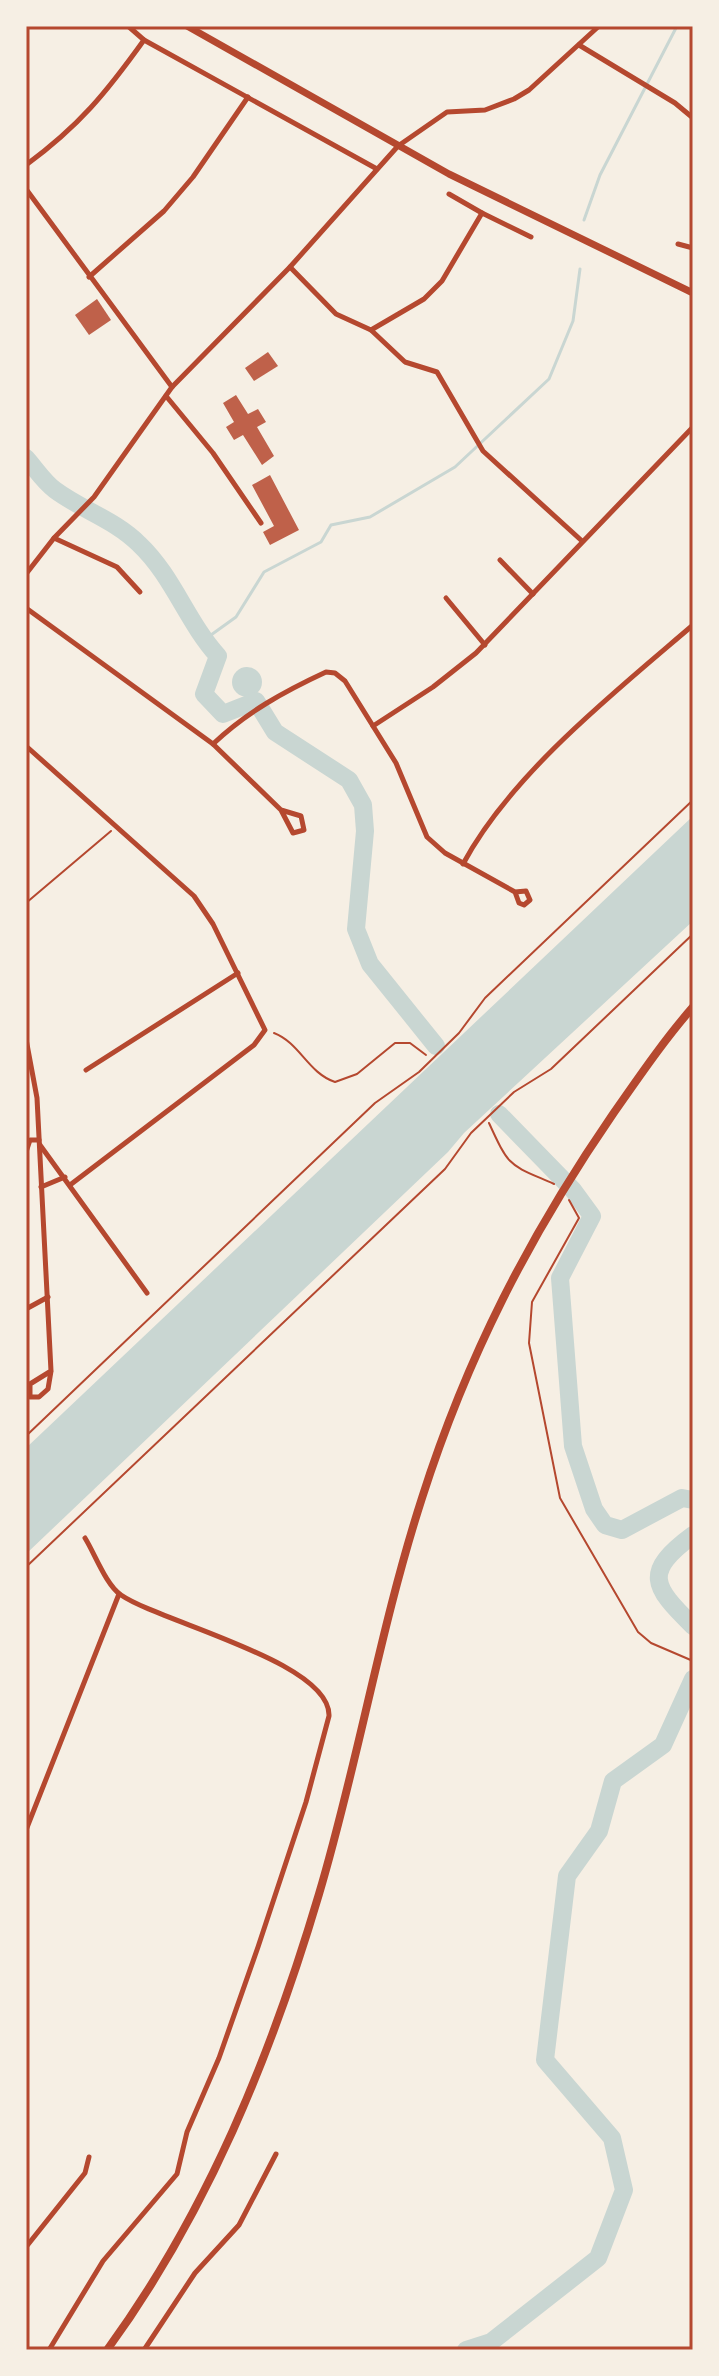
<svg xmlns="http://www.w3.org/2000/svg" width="719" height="2376" font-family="'Space Grotesk',sans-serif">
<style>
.water{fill:#c9d6d2}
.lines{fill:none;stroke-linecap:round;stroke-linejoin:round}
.stream{stroke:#c9d6d2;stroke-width:3}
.river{stroke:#c9d6d2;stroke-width:18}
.building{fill:#bf614a}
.path{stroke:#b5482f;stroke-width:2}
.service{stroke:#b5482f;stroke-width:2}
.minor{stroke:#b5482f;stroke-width:5}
.primary{stroke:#b5482f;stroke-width:7}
.trunk{stroke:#b5482f;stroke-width:8}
.neatline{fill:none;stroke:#b5482f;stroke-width:3}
</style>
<rect width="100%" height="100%" fill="#f6efe4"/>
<g class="water">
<circle cx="247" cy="682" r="15"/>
<path d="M 693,816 L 693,921 L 464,1133 L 448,1152 L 26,1554 L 26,1448 Z"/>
</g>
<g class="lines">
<g class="stream">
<path d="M 584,220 L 600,175 L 677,26"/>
<path d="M 204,640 L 236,617 L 264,572 L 321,542 L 331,525 L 370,517 L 455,467 L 549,379 L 573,321 L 580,269"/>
</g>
<g class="river">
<path d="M 26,458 C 35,468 44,482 55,490 C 82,510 115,520 139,544 C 173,576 187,622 218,656 L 204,694 L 223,714 L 256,701 L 275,732 L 349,780 L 363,805 L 365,831 L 356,929 L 370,964 L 436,1046"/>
<path d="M 499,1114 L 573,1190 L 592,1216 L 560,1278 L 573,1446 L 594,1509 L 605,1525 L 622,1530 L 682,1498 L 693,1500"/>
<path d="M 693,1535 C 643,1572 652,1586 693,1626"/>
<path d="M 466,2350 L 491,2342 L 598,2258 L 624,2190 L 612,2138 L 545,2060 L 567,1876 L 599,1831 L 613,1781 L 663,1745 L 693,1679"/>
</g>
</g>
<g class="building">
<path d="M 97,299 L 111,320 L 89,335 L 75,315 Z"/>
<path d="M 268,352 L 278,366 L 254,381 L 245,368 Z"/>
<path d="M 236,395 L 248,414 L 258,409 L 266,422 L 257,427 L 274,456 L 262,465 L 243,435 L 234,440 L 226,427 L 234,422 L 223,403 Z"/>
<path d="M 270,475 L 299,530 L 270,545 L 263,532 L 274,526 L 252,485 Z"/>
</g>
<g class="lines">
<g class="path">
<path d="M 26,903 L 111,831"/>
<path d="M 274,1033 C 300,1043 308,1073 335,1082 L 357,1074 L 395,1043 L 410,1043 L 426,1055"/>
<path d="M 489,1123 C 510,1169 509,1164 554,1184"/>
<path d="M 569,1200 L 579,1218 L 532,1302 L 529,1343 L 560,1498 L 638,1632 L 651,1643 L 693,1661"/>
</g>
<g class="service">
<path d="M 26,1436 L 375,1103 L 419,1072 L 459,1033 L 485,998 L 693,800"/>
<path d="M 26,1567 L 445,1169 L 471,1133 L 514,1092 L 551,1069 L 693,934"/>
</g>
<g class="minor">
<path d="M 128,26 L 144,40 L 377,169"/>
<path d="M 579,45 L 675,103 L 693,118"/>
<path d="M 26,165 C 79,126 106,93 144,40"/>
<path d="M 26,189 L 172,387"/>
<path d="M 449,194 L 482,213"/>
<path d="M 678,244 L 693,248"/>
<path d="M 290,267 L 336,314 L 371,330 L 424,299 L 442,281 L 482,213 L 531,237"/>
<path d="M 89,277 L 164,211 L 193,177 L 248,97"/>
<path d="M 371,330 L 405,362 L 437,372 L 483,451 L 582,541"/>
<path d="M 166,396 L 213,453 L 261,523"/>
<path d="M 54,538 L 117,567 L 140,592"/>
<path d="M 500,560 L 533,594"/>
<path d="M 26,574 L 54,538 L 94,497 L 172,387 L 290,267 L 398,146 L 447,112 L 485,110 L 514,99 L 529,90 L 599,26"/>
<path d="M 446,598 L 485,645"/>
<path d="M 26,608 L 213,744 L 281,810 L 293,833 L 304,830 L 301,816 L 281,810"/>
<path d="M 373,726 L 433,687 L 476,653 L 693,427"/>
<path d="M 213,744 C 247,712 283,692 326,672 L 335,673 L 345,681 L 396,763 L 427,837 L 445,853 L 515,892 L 526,891 L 530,900 L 524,905 L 519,903 L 515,892"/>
<path d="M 26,746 L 194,896 L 213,924 L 265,1030 L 254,1045 L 70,1185"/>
<path d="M 463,864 C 511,774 616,691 693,625"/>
<path d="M 26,1039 L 37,1098 L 51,1371 L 48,1389 L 39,1397 L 30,1397 L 30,1384 L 51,1371"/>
<path d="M 86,1070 L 238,973"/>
<path d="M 40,1145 L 147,1293"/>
<path d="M 26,1152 L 30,1140 L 39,1140"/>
<path d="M 41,1187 L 65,1177"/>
<path d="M 26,1309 L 48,1297"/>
<path d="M 26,1830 L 119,1594"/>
<path d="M 26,2247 L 85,2173 L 89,2157"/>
<path d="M 49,2350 L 103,2261 L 177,2174 L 187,2132 L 219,2058 L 258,1947 L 306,1802 L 329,1716 C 331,1662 160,1622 121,1595 C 106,1585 95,1554 85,1538"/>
<path d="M 144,2350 L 195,2273 L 239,2225 L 276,2154"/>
</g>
<path class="primary" d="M 187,26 L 449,174 L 693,293"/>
<path class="trunk" d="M 107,2350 C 207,2213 271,2056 319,1894 C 358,1763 380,1628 422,1498 C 467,1357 529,1236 613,1114 C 639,1077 664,1040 693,1007"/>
</g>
<rect width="719" height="2376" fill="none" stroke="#f6efe4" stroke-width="56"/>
<rect x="28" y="28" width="663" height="2320" class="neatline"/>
</svg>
